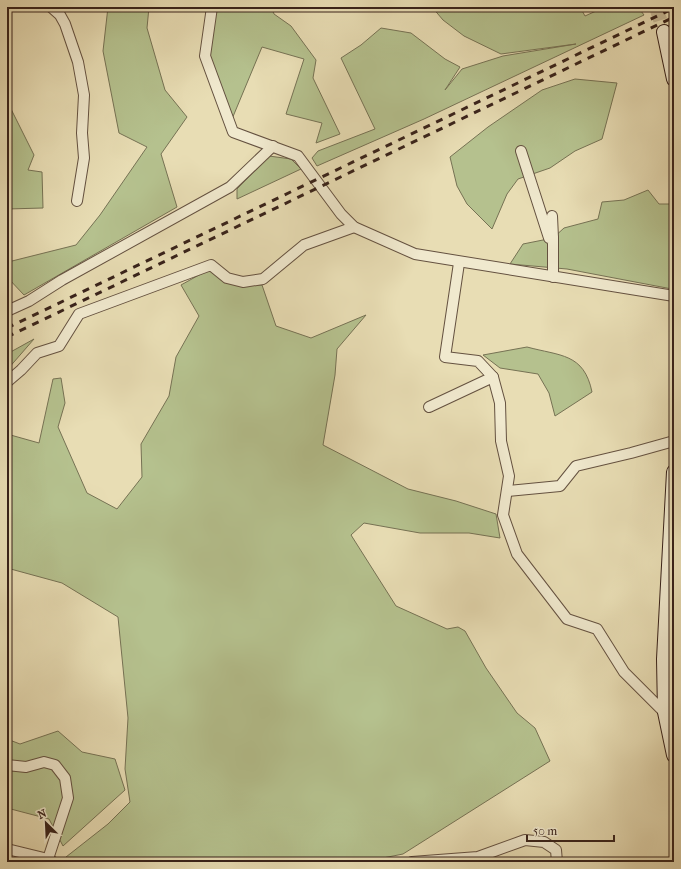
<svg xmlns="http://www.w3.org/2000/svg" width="681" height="869" font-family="'IM FELL French Canon',serif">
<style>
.green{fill:#b5c18e;stroke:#767254}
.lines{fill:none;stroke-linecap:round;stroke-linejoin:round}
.secondary-tunnel{stroke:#c5b895;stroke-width:14;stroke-dasharray:14 7;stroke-linecap:butt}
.street-casing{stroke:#645140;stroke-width:12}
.secondary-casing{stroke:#38221a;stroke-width:16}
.street{stroke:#f0e9ce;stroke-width:10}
.secondary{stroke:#f0e9ce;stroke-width:14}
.rail{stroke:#38221a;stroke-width:3;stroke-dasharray:7 7;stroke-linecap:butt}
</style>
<rect width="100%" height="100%" fill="#e8ddb4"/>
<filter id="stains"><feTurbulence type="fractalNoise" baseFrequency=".005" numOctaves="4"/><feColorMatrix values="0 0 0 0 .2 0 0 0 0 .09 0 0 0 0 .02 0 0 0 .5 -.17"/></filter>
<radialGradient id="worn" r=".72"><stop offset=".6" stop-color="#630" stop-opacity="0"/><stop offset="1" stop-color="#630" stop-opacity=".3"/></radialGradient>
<g class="green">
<path d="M 108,7 L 149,7 L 147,28 L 165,90 L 187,117 L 161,154 L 177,207 L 24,295 L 7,277 L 8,262 L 76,245 L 100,215 L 147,147 L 119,133 L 103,51 Z"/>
<path d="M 217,7 L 271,7 L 274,14 L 291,26 L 316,60 L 313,78 L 340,134 L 316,143 L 322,123 L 286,114 L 304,59 L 262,47 L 232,119 L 208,54 Z"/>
<path d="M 432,7 L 580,7 L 585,16 L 605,7 L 638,7 L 644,15 L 424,119 L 317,166 L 312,158 L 318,151 L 375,129 L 341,58 L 361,45 L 381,28 L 411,33 L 445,59 L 460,67 L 445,90 L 462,69 L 503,56 L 576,44 L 501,54 L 464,36 L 443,20 Z"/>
<path d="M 575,79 L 617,83 L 602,139 L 575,151 L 550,168 L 518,179 L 507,194 L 492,229 L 467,204 L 457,186 L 450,157 L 488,127 L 542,90 Z"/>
<path d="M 7,101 L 34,155 L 28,170 L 42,172 L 43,208 L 7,209 Z"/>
<path d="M 269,156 L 291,159 L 301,169 L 237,199 L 237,189 Z"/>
<path d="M 648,190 L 659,204 L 674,204 L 674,275 L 672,289 L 567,269 L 510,264 L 523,244 L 553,238 L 564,228 L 598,219 L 602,202 L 624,200 Z"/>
<path d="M 208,270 L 234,284 L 262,285 L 276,326 L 311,338 L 366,315 L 337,349 L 335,375 L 323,445 L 408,489 L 456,501 L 496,514 L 500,538 L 469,533 L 420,533 L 364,523 L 351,535 L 396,606 L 447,629 L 458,627 L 465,631 L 486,668 L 517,713 L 535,728 L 550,761 L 403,854 L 363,862 L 72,862 L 66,857 L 108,824 L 130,802 L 125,769 L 128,718 L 118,617 L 62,583 L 7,568 L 7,434 L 39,443 L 53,379 L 61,378 L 65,403 L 58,427 L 87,493 L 117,509 L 142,477 L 141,444 L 169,396 L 176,357 L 199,316 L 181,285 Z"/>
<path d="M 34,339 L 7,370 L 7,354 Z"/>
<path d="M 527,347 C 560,356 584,353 592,392 L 555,416 L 549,393 L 538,374 L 500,368 L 483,355 Z"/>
<path d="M 58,731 L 82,752 L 115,759 L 125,790 L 63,846 L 49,819 L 7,808 L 7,739 L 20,744 Z"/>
</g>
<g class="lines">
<path class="secondary-tunnel" d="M 656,7 L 664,32"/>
<g class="street-casing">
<g id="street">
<path d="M 51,7 L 60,15 L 65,24 L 78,62 L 84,95 L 82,133 L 84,158 L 77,201"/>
<path d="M 212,7 L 205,56 L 233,132 L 298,156 L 341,214 L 354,227 L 415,254 L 674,296"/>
<path d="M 521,151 L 549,238 L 553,238 L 553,277"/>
<path d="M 552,216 L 553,238"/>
<path d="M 459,263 L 445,357 L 478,361 L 493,377 L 500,403 L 501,441 L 509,476 L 503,515 L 517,554 L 567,619 L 597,629 L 624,672 L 667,715"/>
<path d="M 7,311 L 29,301 L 62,280 L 230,187 L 273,146"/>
<path d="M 7,382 L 21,370 L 37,353 L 59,346 L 79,314 L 211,265 L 227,278 L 243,282 L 263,279 L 304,245 L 354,227"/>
<path d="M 429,407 L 493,377"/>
<path d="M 507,491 L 560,486 L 576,466 L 631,453 L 674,441"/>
<path d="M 7,765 L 26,767 L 44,762 L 55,765 L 65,778 L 68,798 L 48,859"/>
<path d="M 7,849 L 48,859 L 53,862"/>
<path d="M 412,862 L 478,857 L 525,840 L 544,842 L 556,850 L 557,862"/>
</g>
</g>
<g class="secondary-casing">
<g id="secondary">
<path d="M 664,32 L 674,79"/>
<path d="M 674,472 L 664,659 L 665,712 L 674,755"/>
</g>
</g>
<use href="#street" class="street"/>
<use href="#secondary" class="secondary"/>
<g class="rail">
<path d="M 7,328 L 674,8"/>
<path d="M 7,337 L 674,17"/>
</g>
</g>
<rect width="681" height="869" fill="none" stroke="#e8ddb4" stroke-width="24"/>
<rect x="8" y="8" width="665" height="853" fill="none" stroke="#38221a" stroke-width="2"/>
<rect x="12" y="12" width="657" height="845" fill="none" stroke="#38221a"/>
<g transform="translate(46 823) rotate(336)" stroke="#f0e9ce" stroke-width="3" paint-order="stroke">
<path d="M0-3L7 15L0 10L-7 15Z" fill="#38221a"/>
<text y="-6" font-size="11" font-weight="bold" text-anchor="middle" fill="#38221a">N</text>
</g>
<path d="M527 835v6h87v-6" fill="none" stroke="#38221a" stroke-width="2"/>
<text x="533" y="835" font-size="12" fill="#38221a" stroke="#f0e9ce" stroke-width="3" paint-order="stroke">50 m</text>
<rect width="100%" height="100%" filter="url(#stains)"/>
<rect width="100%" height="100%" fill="url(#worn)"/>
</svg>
